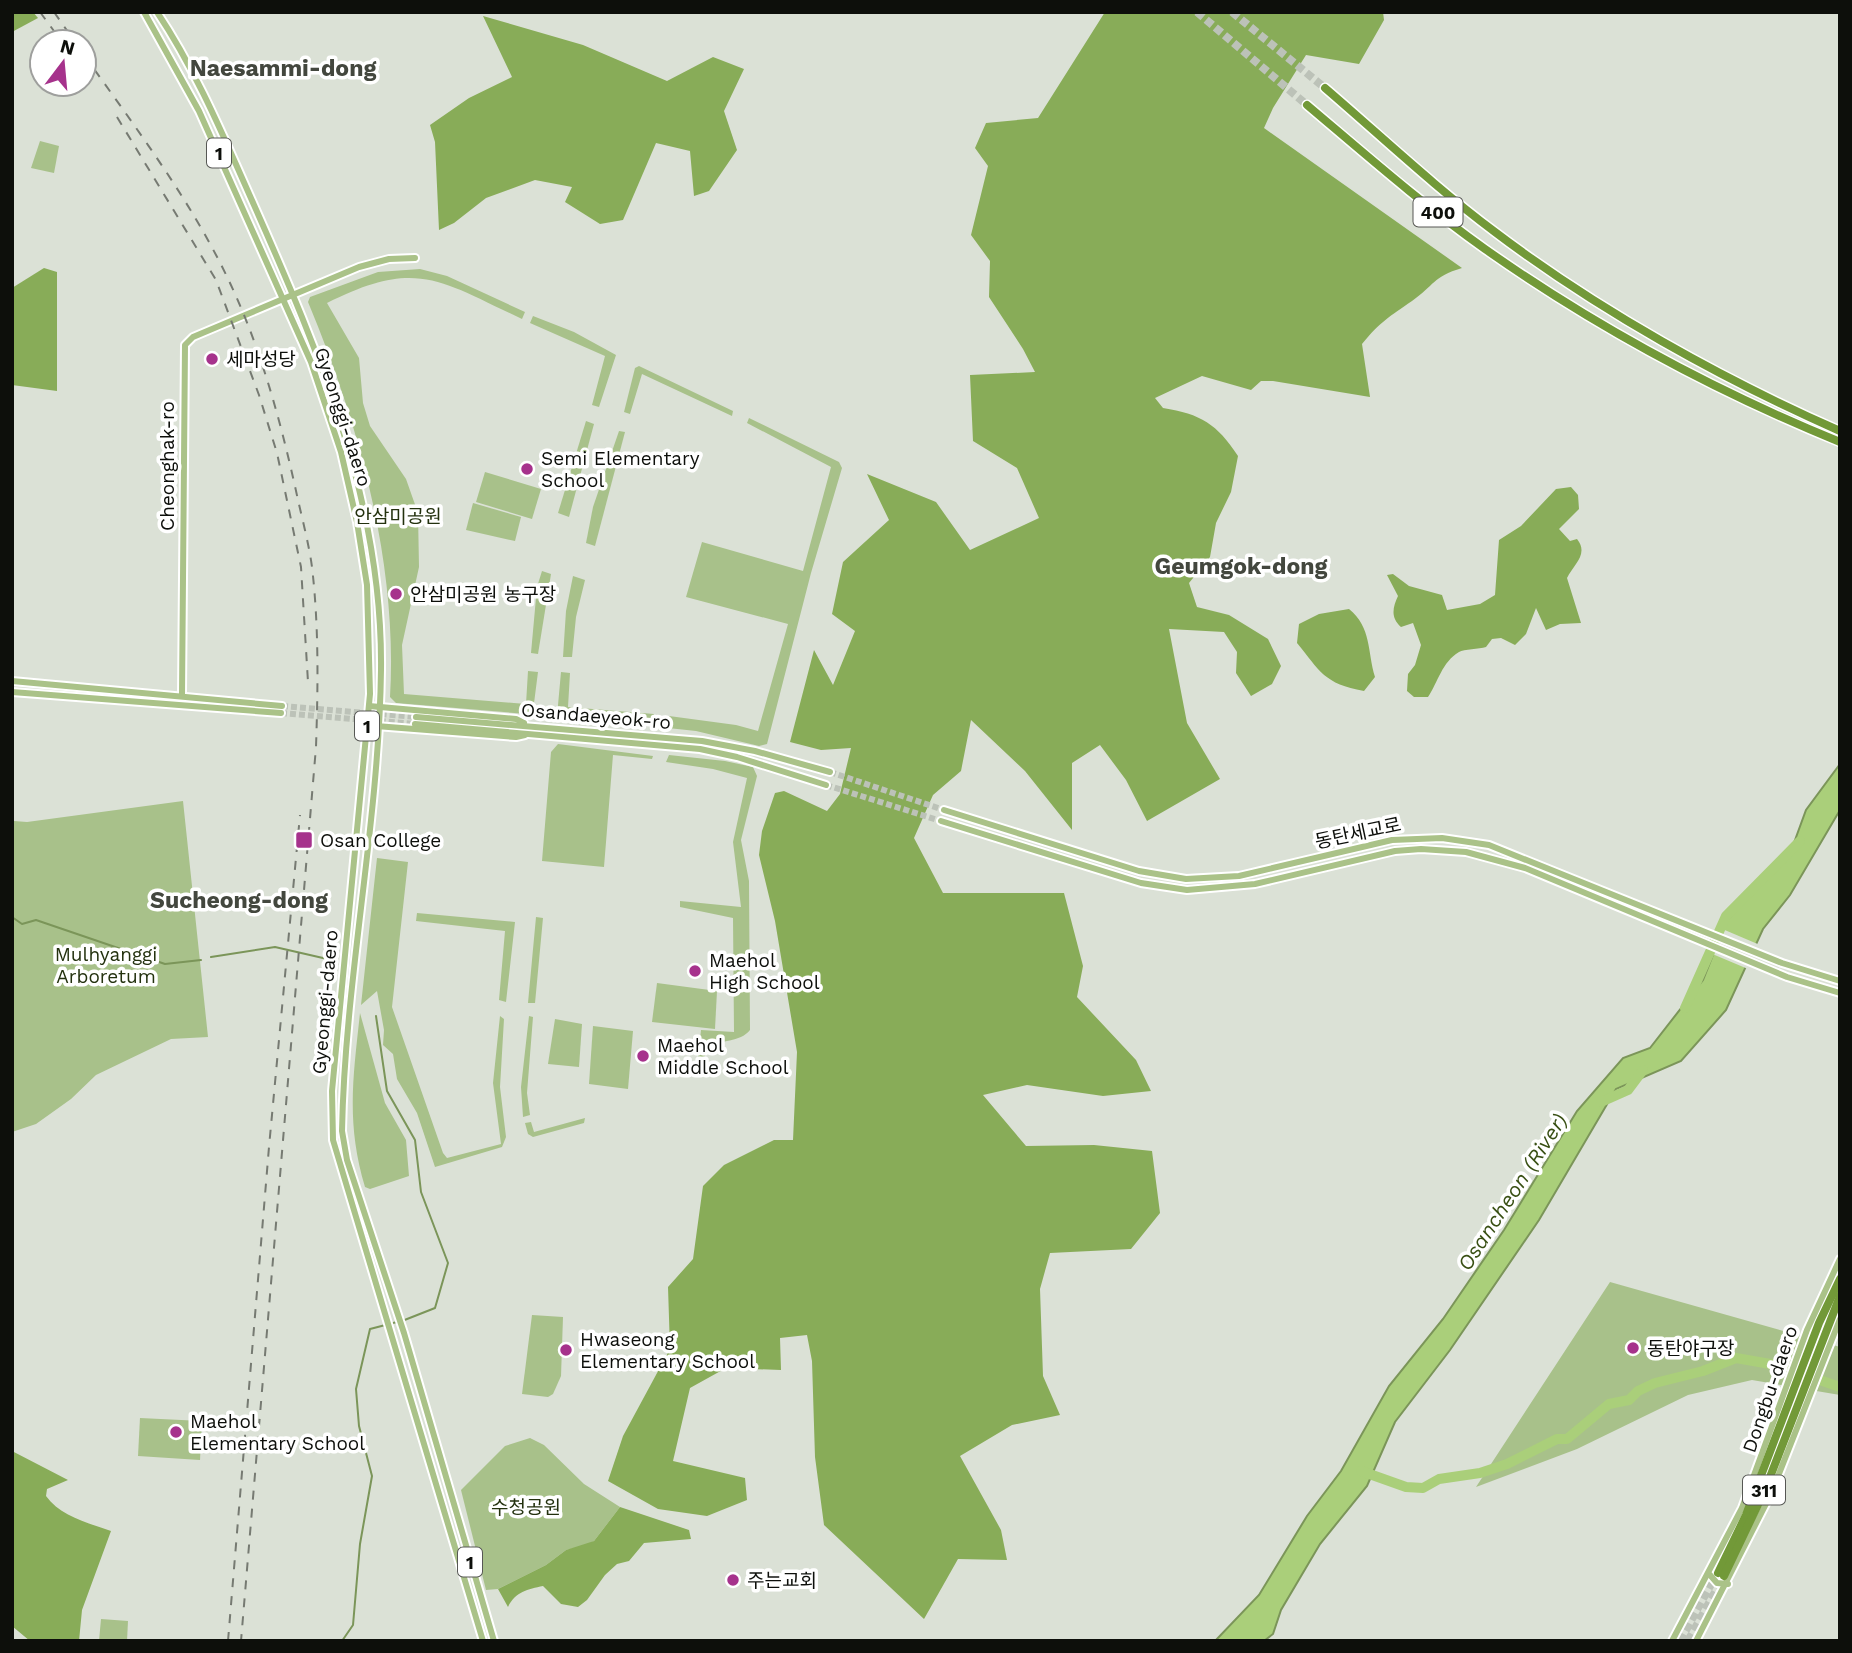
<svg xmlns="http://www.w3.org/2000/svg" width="1852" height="1653" font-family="'Work Sans','Noto Sans KR',sans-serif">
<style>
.green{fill:#a8c18a}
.forest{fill:#88ac58}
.water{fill:#aacf7a;stroke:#7b9559;stroke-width:2}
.pier{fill:#dbe1d6}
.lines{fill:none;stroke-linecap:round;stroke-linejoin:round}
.stream{stroke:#7b9559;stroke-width:2}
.river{stroke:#aacf7a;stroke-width:10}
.major-tunnel{stroke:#bcc2b8;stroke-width:6;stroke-dasharray:6 3;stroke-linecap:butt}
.highway-tunnel{stroke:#bcc2b8;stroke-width:8;stroke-dasharray:8 4;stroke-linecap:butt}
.major-casing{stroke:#fff;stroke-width:10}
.highway-casing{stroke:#fff;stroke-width:11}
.major{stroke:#aac288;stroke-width:6}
.highway{stroke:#729938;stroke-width:8}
.rail{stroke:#767a72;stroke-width:2;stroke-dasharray:9 9;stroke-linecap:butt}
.poi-dot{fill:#a6328c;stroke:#fff;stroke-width:2.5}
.labels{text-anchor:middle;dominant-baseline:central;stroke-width:7;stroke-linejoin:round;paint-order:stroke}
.shield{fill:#fff;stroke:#565754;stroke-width:2}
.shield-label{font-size:18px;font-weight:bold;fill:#0d0f0b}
.poi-label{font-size:19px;fill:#0d0f0b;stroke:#fff;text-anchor:start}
.street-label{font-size:19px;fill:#0d0f0b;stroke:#fff}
.park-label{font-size:19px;fill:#23310e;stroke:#fff}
.water-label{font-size:21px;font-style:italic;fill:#395014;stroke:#fff}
.quarter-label{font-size:23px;font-weight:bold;fill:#43473e;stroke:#fff}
</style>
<rect width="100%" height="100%" fill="#dbe1d6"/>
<g class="green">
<path d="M 40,141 L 59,146 L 54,173 L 31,168 Z"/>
<path d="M 420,269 L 447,276 L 525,312 L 522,319 C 439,280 416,258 327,303 L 359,358 L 363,403 L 370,426 L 406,479 L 418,513 L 419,567 L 402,645 L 404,694 L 526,704 L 528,671 L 538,672 L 533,711 L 527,714 L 396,703 L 390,697 C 398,564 359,424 308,302 L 310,297 L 378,272 Z"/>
<path d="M 533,316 L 574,332 L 616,355 L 599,407 L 592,405 L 605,356 L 530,323 Z"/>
<path d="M 639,366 L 733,411 L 732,416 L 642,374 L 630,414 L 624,412 L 635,368 Z"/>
<path d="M 749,418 L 839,462 L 842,468 L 811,573 L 767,744 L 759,746 L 696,731 L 668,728 L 669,716 L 736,725 L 758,731 L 788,624 L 686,597 L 702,542 L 803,571 L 831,467 L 747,423 Z"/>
<path d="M 586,421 L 594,424 L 569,517 L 558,513 Z"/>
<path d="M 619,431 L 625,432 L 595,546 L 586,543 L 593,507 Z"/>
<path d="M 485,472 L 541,489 L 532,519 L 476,502 Z"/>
<path d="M 473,503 L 521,517 L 515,541 L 466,530 Z"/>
<path d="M 542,571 L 551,574 L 538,654 L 531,653 L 537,587 Z"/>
<path d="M 573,576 L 585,580 L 576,617 L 572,657 L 563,657 L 566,611 Z"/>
<path d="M 561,672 L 570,673 L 568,707 L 654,714 L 653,726 L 563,720 L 557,716 Z"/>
<path d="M 558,744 L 653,756 L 652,759 L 613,755 L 604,867 L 542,861 L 551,752 Z"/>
<path d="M 669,755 L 725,761 L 753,767 L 757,776 L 741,840 L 749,881 L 750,1030 C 740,1043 720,1038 709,1050 C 703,1057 700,1068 696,1077 L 701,1030 L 734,1032 L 733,918 L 680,907 L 680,901 L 741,907 L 733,842 L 747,778 L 713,769 L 666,762 Z"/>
<path d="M 183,801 L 208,1037 L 171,1039 L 96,1075 L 71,1099 L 36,1124 L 12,1132 L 12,817 L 14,821 L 27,822 Z"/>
<path d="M 377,858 L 408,862 L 392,1007 L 443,1153 L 447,1158 L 501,1144 L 493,1083 L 500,1016 L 504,1019 L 500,1087 L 506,1137 L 502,1147 L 435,1167 L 417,1113 L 397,1079 L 393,1054 L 383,1045 L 384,1030 L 377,991 L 361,1005 Z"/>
<path d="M 417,913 L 515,922 L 506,1002 L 499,1000 L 505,931 L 416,921 Z"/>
<path d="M 536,917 L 543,918 L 535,1003 L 528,1003 Z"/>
<path d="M 657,983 L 717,991 L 715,1029 L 652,1022 Z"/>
<path d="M 360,1013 L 385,1103 L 406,1140 L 409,1176 L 370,1189 L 365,1187 C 346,1123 353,1078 360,1013 Z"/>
<path d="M 529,1016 L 533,1017 L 527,1093 L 530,1115 L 523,1117 L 521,1087 Z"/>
<path d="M 555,1019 L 582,1024 L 579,1067 L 548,1064 Z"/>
<path d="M 593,1026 L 633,1031 L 628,1089 L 589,1084 Z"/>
<path d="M 585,1118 L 584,1123 L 533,1137 L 528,1134 L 525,1123 L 531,1122 L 534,1132 Z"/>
<path d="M 1610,1282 L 1840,1347 L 1840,1395 L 1752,1380 L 1688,1395 L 1577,1449 L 1476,1487 Z"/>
<path d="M 532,1315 L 563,1317 L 561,1376 L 553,1394 L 548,1397 L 522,1394 Z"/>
<path d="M 140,1418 L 202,1421 L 200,1460 L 138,1456 Z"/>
<path d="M 530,1438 L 544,1445 L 584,1484 L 620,1507 L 594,1541 L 585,1546 L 566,1550 L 546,1565 L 498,1589 L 486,1590 L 461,1490 L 505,1446 Z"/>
<path d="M 101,1619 L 128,1621 L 127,1641 L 99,1641 Z"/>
</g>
<g class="forest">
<path d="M 12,12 L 33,12 L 38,18 L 12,32 Z"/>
<path d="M 1105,12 L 1383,12 L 1384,20 L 1359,64 L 1306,55 L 1273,108 L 1264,128 L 1462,268 C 1432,277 1435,285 1412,301 C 1389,317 1381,321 1362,344 L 1370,397 L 1273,381 L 1261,381 L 1251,390 L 1202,376 L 1155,398 L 1163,408 C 1201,414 1217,424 1238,456 L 1231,492 L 1216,523 L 1210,557 L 1189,583 L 1197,607 L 1229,615 L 1268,639 L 1281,666 L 1272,684 L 1251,696 L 1236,673 L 1237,652 L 1224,632 L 1169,629 L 1187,723 L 1220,779 L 1147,821 L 1126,780 L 1100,745 L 1072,763 L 1072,830 L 1025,771 L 971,720 L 961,771 L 933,795 L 914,838 L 943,893 L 1064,893 L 1083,966 L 1077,997 L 1136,1060 L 1151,1091 L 1103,1096 L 1027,1085 L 983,1095 L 1026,1146 L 1094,1145 L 1152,1151 L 1160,1213 L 1131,1249 L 1050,1253 L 1040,1289 L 1043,1376 L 1060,1415 L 1012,1425 L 960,1456 L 1001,1530 L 1007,1560 L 958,1559 L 924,1619 L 824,1525 L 815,1457 L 812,1361 L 807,1335 L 780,1338 L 781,1370 L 726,1368 L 690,1388 L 673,1461 L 745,1478 L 747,1500 L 707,1516 L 658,1509 L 608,1481 L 623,1436 L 670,1349 L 668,1287 L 693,1259 L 703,1186 L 724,1165 L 774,1140 L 793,1140 L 797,1052 L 775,921 L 759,855 L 762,831 L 775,793 L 784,791 L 827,811 L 840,794 L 851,748 L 821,750 L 790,742 L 814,650 L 833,685 L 855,631 L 832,614 L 843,562 L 889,520 L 867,474 L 936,502 L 970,550 L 1039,518 L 1017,468 L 973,441 L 970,375 L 1035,372 L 1023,349 L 989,297 L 990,261 L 971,235 L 988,166 L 975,148 L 986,123 L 1038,118 Z"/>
<path d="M 483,16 L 583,45 L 667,81 L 713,57 L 744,69 L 724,111 L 737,150 L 709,191 L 694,196 L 690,151 L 656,143 L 623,220 L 600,224 L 565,202 L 572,187 L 535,180 L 486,198 L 454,223 L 439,230 L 435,142 L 430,125 L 469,98 L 512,77 Z"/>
<path d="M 44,268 L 57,272 L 57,391 L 12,385 L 12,288 Z"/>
<path d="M 1571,487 L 1578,495 L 1579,509 L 1559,529 L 1570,541 L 1577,539 C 1589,554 1574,564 1567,578 L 1581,623 L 1560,624 L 1546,630 L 1536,608 L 1526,634 L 1515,645 L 1501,638 L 1492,639 L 1486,647 C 1479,649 1464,649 1459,652 C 1442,662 1438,682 1428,697 L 1414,697 L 1407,691 L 1408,674 L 1415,665 L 1421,645 L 1413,623 L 1401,627 C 1390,617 1393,607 1398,596 L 1387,575 L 1393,574 L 1409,586 L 1442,595 L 1447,610 L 1480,604 L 1495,595 L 1499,540 L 1521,526 L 1556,489 Z"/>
<path d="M 1349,609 C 1372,628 1367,651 1375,677 L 1364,691 C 1324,684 1320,671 1297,643 L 1299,624 L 1319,614 Z"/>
<path d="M 12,1451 L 68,1480 L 47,1489 L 46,1496 C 60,1516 88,1523 111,1531 L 82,1610 L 79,1641 L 30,1641 L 12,1626 Z"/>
<path d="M 620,1507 L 689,1530 L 691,1539 L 644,1543 L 629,1561 L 617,1564 L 605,1575 L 587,1600 L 578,1607 L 561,1604 L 543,1586 C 528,1589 515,1592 508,1607 L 498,1589 L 546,1565 L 566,1550 L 594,1541 Z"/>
</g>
<path class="water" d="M 1840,764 L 1840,810 L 1790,895 L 1763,929 L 1726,1010 L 1681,1061 L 1616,1089 L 1539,1220 L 1450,1350 L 1395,1422 L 1367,1486 L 1320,1544 L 1281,1610 L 1273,1634 L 1264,1641 L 1215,1641 L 1259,1595 L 1307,1516 L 1341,1471 L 1389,1386 L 1443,1319 L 1504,1230 L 1577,1111 L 1623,1058 L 1650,1048 L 1703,980 L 1727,920 L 1791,851 L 1806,810 Z"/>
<path class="pier" d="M 1720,928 L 1760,945 L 1748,969 L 1710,953 Z"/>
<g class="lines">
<g class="stream">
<path d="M 12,917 L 22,924 L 36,920 L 165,964 L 201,960"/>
<path d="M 211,957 L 275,947 L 336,961"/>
<path d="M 376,1016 L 387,1091 L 415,1140 L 421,1192 L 448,1263 L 435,1308 L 402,1321"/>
<path d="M 342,1641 L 353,1625 L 360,1544 L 372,1476 L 359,1426 L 356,1389 L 370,1329 L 397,1322"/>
</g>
<g class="river">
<path d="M 1685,1008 L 1726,916 L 1800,841"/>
<path d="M 1601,1102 L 1628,1090 L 1643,1070"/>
<path d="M 1361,1471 L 1406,1487 L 1423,1488 L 1439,1479 L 1480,1473 L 1507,1464 L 1557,1439 L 1567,1439 L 1609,1404 L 1629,1400 L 1638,1391 L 1655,1383 L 1703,1371 L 1736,1358 L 1776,1365 L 1840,1387"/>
</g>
<g class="major-tunnel">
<path d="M 282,706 L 416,717"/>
<path d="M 281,713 L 415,724"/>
<path d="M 830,772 L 944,810"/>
<path d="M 826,785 L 941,821"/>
</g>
<g class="highway-tunnel">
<path d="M 1197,12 L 1307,105"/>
<path d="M 1232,12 L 1325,88"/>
<path d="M 1680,1641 L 1716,1575"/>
<path d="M 1688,1641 L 1724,1576"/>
</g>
<g class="major-casing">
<g id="major">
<path d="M 144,12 L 199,111 L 311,362 L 341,452 L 357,522 L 367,585 L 370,694 L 332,1091 L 333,1140 L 483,1641"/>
<path d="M 157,12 C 197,72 225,140 254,205 C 320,354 383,504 381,670 C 379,824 345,977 342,1131 L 347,1160 L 404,1333 L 494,1641"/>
<path d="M 12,681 L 282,706"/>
<path d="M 12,692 L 281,713"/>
<path d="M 182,695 L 185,345 L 193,337 L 359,267 L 389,259 L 415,258"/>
<path d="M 369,706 L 516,719 L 524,723"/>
<path d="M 416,717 L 702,741 L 755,751 L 830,772"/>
<path d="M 415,724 L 700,749 L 737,757 L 826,785"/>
<path d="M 376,726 L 516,737 L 525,735"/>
<path d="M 944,810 L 1139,871 L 1186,879 L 1239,876 L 1392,840 L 1442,838 L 1489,845 L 1782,963 L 1840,981"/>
<path d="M 941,821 L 1141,883 L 1187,890 L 1255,884 L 1395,851 L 1421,849 L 1466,852 L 1525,868 L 1787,977 L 1840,993"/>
<path d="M 1710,1575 L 1717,1583 L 1728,1584"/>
<path d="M 1672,1641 L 1742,1508 L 1807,1330 L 1840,1259"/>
<path d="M 1696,1641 L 1771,1494 L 1840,1319"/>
</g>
</g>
<g class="highway-casing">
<g id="highway">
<path d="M 1325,88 C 1381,136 1436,188 1495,232 C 1598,310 1722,379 1840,431"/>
<path d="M 1307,105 C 1365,154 1423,205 1485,249 C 1596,327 1715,391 1840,442"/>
<path d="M 1718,1573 L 1746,1515 L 1819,1323 L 1840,1279"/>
<path d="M 1724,1576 L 1765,1490 L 1840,1296"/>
</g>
</g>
<use href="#major" class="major"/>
<use href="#highway" class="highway"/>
<g class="rail">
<path d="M 40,12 L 62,42"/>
<path d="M 54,12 L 75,42"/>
<path d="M 84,55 C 136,128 192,202 230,283 C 262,351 282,426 298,500 C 303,522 309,545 312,567 C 319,627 318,687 316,747 L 241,1641"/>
<path d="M 117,117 L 216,280 L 259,395 L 277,453 L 301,567 L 308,682"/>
<path d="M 228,1641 L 269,1147 L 300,815"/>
</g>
</g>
<g class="poi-dot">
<circle cx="212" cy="359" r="7"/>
<circle cx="527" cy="469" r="7"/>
<circle cx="396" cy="594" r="7"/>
<rect x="295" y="831" width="18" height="18" rx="3.5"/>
<circle cx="695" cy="971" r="7"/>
<circle cx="643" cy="1056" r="7"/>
<circle cx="1633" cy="1348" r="7"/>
<circle cx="566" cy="1350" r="7"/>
<circle cx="176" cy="1432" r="7"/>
<circle cx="733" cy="1580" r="7"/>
</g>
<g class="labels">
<g class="shield">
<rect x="207" y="138.5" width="24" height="29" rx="5"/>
<rect x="1413.5" y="197.5" width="49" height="29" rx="5"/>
<rect x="355" y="711.5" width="24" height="29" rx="5"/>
<rect x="1743" y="1475.5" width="42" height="29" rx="5"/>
<rect x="458" y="1547.5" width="24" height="29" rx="5"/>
</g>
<g class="shield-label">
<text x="219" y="153">1</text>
<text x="1438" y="212">400</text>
<text x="367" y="726">1</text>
<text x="1764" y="1490">311</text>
<text x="470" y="1562">1</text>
</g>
<g class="poi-label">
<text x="226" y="359">세마성당</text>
<text x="541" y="458">Semi Elementary<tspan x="541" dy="22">School</tspan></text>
<text x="410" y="594">안삼미공원 농구장</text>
<text x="320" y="840">Osan College</text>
<text x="709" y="960">Maehol<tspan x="709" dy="22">High School</tspan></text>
<text x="657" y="1045">Maehol<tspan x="657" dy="22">Middle School</tspan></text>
<text x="580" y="1339">Hwaseong<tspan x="580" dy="22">Elementary School</tspan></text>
<text x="1647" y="1348">동탄야구장</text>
<text x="190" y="1421">Maehol<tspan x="190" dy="22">Elementary School</tspan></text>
<text x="747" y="1580">주는교회</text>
</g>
<g class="street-label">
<text transform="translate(343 417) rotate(72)">Gyeonggi-daero</text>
<text transform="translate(167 466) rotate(-90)">Cheonghak-ro</text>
<text transform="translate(596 716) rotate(5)">Osandaeyeok-ro</text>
<text transform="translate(1358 833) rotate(-12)">동탄세교로</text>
<text transform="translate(325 1002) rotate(-85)">Gyeonggi-daero</text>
<text transform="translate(1770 1389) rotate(-71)">Dongbu-daero</text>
</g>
<g class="park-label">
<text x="398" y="516">안삼미공원</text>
<text x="106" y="954">Mulhyanggi<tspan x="106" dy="22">Arboretum</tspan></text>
<text x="526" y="1507">수청공원</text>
</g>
<g class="water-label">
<text transform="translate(1512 1192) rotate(-57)">Osancheon (River)</text>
</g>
<g class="quarter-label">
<text x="283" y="68">Naesammi-dong</text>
<text x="1241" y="566">Geumgok-dong</text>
<text x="239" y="900">Sucheong-dong</text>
</g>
</g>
<rect width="1852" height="1653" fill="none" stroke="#0d0f0b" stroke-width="28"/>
<g transform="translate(63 63) rotate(16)"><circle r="33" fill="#ffffff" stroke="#9e9f9d" stroke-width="2"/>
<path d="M0-5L12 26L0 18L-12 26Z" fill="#a6328c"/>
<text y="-10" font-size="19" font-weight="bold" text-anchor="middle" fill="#0d0f0b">N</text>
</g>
</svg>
